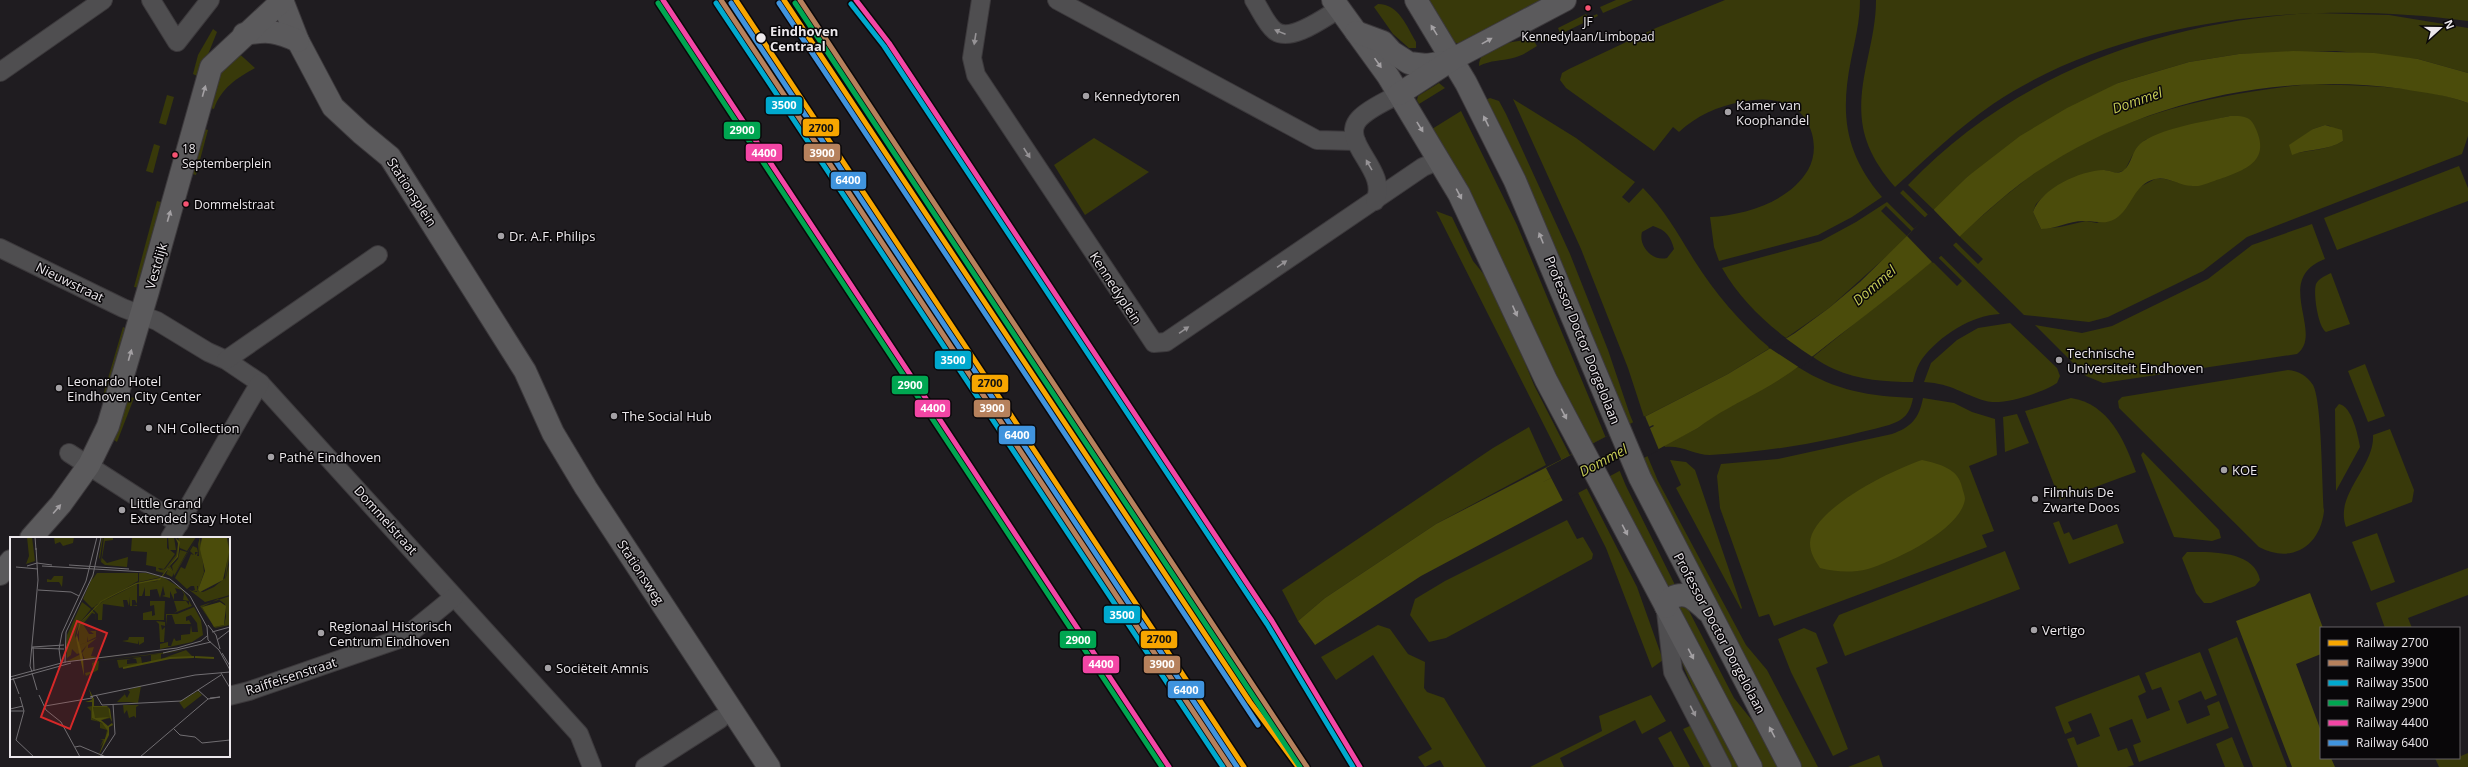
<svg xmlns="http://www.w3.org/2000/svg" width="2468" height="767" font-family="'Open Sans',sans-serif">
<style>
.green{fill:#38390a;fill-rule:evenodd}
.water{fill:#4b4c0b;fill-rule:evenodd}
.pier{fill:#1f1c20}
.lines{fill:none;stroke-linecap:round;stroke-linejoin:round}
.street-casing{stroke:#3c393c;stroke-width:20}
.secondary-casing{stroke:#3c393c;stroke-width:24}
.street{stroke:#4f4e50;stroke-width:18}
.secondary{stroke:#5b5a5c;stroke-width:22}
.rail-1-casing{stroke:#090709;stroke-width:8}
.rail-2-casing{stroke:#090709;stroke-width:8}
.rail-3-casing{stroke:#090709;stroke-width:8}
.rail-4-casing{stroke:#090709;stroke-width:8}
.rail-5-casing{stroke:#090709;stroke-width:8}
.rail-6-casing{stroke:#090709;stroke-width:8}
.rail-1{stroke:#f7a600;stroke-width:5}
.rail-2{stroke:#b6815c;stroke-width:5}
.rail-3{stroke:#00a9ce;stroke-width:5}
.rail-4{stroke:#00a651;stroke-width:5}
.rail-5{stroke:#f346a5;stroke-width:5}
.rail-6{stroke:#4094de;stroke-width:5}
.oneway{fill:#a4a1a4}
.oneway2{fill:#969396}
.bus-dot{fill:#f65372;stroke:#090709;stroke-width:1.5}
.stop-dot{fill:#ece8ec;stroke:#090709;stroke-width:1.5}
.poi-dot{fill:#a4a1a5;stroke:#090709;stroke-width:1.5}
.labels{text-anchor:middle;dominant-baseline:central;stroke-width:3;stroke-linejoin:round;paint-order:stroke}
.bus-label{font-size:12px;fill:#ece8ec;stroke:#090709;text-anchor:start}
.stop-label{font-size:13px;font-weight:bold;fill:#ece8ec;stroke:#090709;text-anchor:start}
.poi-label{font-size:13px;fill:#ece8ec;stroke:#090709;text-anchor:start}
.street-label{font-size:13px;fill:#ece8ec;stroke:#090709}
.water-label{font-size:14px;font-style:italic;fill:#c6cb56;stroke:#090709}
.inset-river{fill:none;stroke:#4b4c0b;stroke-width:2}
.inset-road{fill:none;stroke:#716e72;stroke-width:1}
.view{fill:#d62828;fill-opacity:0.15;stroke:#d62828;stroke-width:2}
.inset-edge{fill:none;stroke:#ece8ec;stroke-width:2}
.line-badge{stroke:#090709;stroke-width:1.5}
.badge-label{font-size:11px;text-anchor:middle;font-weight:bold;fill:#fff}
.pale-badge-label{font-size:11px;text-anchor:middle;font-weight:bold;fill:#111}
</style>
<rect width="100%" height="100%" fill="#1f1c20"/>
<g class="green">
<path d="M 1426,0 L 1544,0 L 1460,44 L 1453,42 Z"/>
<path d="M 1616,0 L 1633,0 L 1603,13 L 1600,7 Z"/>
<path d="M 1725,0 L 1860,0 C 1860,21 1855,40 1851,60 C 1840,115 1845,153 1882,197 L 1852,217 L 1818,235 L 1719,261 L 1714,247 L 1710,217 C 1745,215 1789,202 1808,170 C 1821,148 1812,113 1786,104 C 1772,98 1756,99 1741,102 C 1718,106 1696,116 1679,132 L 1673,127 L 1654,151 L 1566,88 L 1560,80 L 1562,73 L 1569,69 L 1656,28 Z"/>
<path d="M 1876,0 L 2468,0 L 2468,21 C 2314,0 2124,16 1993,104 C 1957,129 1927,158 1895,187 C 1857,143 1856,111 1868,57 C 1872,38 1876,20 1876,0 Z"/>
<path d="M 1378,4 C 1399,4 1407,27 1416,42 L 1416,48 L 1409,48 L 1393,34 L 1374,7 Z"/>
<path d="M 2313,13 L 2389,15 L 2468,28 L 2468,73 L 2418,59 L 2336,51 L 2239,54 L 2189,62 L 2118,83 L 1967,177 L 1935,211 L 1908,185 C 2013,74 2162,21 2313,13 Z"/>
<path d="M 1586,14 L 1588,18 L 1597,14 L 1598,16 L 1542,43 L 1539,39 L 1546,35 L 1549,39 L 1560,33 L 1558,28 Z"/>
<path d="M 213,29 L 217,32 L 199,77 L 193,74 L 198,55 Z"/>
<path d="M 1532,38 L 1537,46 C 1529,51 1522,56 1513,58 C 1501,61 1491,60 1479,66 C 1479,43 1516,43 1532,38 Z"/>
<path d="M 234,49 L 255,68 C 237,78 221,88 214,109 L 208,107 L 215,84 Z"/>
<path d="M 1439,83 L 1445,88 L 1419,104 L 1417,100 L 1418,96 Z"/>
<path d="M 2312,84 C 2363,86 2419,85 2468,103 L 2468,136 L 2462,154 L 2247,237 L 2203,271 L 2108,317 L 2089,322 L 2024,315 L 1900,193 L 1903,190 L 1978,264 L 1983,259 L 1959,236 C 1979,219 1998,201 2019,185 C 2102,118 2209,94 2312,84 ZM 2230,116 L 2192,186 L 2165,179 L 2155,179 L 2138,188 L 2125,207 L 2097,223 L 2086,221 L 2060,227 L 2041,229 L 2033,212 L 2036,204 L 2044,196 L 2105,170 L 2117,173 L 2125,170 L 2132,156 L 2145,140 L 2187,126 ZM 2325,125 L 2330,126 L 2343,141 C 2328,150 2310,150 2292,154 L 2313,129 Z"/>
<path d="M 167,95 L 174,97 L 166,125 L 159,123 Z"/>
<path d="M 1490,98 L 1499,101 L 1506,114 L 1570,254 L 1608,350 L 1630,415 L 1658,481 L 1746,645 L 1767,670 L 1818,767 L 1801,767 L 1653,483 L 1485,100 Z"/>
<path d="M 1513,99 L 1576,138 L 1635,182 L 1622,197 L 1629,203 L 1643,188 C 1665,210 1678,234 1694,260 C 1715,293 1740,323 1770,348 L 1728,374 L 1644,417 L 1628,368 L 1581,249 ZM 1653,226 C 1666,230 1671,237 1674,249 L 1667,258 C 1653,262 1638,246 1642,232 Z"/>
<path d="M 1461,111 L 1517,225 L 1626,486 L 1678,591 L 1669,592 L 1567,401 L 1432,129 Z"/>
<path d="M 202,128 L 208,130 L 196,175 L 189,173 Z"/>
<path d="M 1094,138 L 1149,172 L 1085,215 L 1054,165 Z"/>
<path d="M 154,144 L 160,146 L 153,173 L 146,171 Z"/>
<path d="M 2459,166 L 2468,188 L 2468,201 L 2337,250 L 2324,218 Z"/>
<path d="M 157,201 L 164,203 L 141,288 L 134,287 Z"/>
<path d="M 1887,202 L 2000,314 C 1972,315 1939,336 1922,359 C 1917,366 1915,374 1913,382 C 1887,382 1858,380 1834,369 C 1827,366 1819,361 1813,357 L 1932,261 L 1957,286 L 1962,281 L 1886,206 L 1881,211 L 1908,237 L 1829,308 L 1786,338 C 1760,318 1738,296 1722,268 L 1821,241 L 1856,222 Z"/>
<path d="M 1436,211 L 1452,217 L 1473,261 L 1495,288 L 1534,385 L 1637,587 L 1663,660 L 1652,668 L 1606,548 Z"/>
<path d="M 2312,224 L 2325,259 C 2272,279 2325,333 2297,354 L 2103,383 L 2086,376 L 2035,325 L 2082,333 L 2112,326 L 2208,279 L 2252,245 Z"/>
<path d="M 2331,273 L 2350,324 L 2326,332 C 2318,327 2313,293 2316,284 C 2319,278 2325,276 2331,273 Z"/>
<path d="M 2010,323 L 2057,368 L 2060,376 L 2057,383 C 2044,392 2003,406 1986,401 C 1961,394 1954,384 1924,382 L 1931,363 L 1957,340 L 1978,328 Z"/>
<path d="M 123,327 L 129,330 L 108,402 L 102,399 Z"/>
<path d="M 2365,364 L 2385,416 L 2368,422 L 2348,371 Z"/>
<path d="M 1798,367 C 1836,391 1869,396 1913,398 C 1910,414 1904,420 1889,425 C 1830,441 1771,452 1710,455 C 1695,455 1682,445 1665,447 L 1664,445 L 1698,428 L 1709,419 Z"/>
<path d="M 2288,370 C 2299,371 2307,376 2313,385 C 2322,401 2322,488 2324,511 C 2320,547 2291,564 2259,547 L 2119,408 L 2118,401 L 2122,397 Z"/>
<path d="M 128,396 L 134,398 L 117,442 L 111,438 Z"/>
<path d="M 1923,398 L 1954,403 L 1972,412 L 1995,419 L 1997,455 L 1969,466 L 1994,531 L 1982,535 L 1987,547 L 1774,626 L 1769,614 L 1759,617 L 1720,508 L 1717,476 L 1721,464 L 1778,459 L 1892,434 C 1911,427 1919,419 1923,398 Z"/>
<path d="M 2071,398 C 2109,404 2124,440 2136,472 L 2060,500 L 2025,411 Z"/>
<path d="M 2339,404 C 2352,406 2358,436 2360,447 L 2336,491 L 2335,409 Z"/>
<path d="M 2017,414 L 2029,443 L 2005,452 L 2003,417 Z"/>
<path d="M 1529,427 L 1546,465 L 1436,524 L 1325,598 L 1298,621 L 1282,590 L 1493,448 Z"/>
<path d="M 2390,429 L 2414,490 L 2412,502 L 2346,527 C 2334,494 2375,467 2373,435 Z"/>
<path d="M 2143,452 L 2219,530 L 2221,538 L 2212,541 L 2174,537 L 2141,455 Z"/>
<path d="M 1670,460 L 1686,462 L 1695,470 L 1742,608 L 1741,609 L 1676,488 L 1681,485 Z"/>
<path d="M 1567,520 L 1577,539 L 1583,537 L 1593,554 L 1592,559 L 1446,638 L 1429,642 L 1410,615 L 1415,599 L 1445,581 Z"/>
<path d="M 2059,521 L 2064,534 L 2069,532 L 2073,540 L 2117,524 L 2124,543 L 2069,564 L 2053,523 Z"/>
<path d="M 2377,533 L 2395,582 L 2371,591 L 2352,542 Z"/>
<path d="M 2005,551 L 2020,589 L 1845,656 L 1833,625 L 1839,615 Z"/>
<path d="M 2187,552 C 2211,552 2254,550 2260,580 L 2255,586 L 2211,603 L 2204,603 L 2196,593 L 2182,558 Z"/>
<path d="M 2468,568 L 2468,595 L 2408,618 L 2412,628 L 2385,628 L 2376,603 Z"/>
<path d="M 1675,604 L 1688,609 L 1734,698 L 1759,729 L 1779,767 L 1762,767 Z"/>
<path d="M 1378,625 L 1390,629 L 1408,654 L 1425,662 L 1424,688 L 1427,692 L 1444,698 L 1486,767 L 1444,767 L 1440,760 L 1425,767 L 1418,757 L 1432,749 L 1373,655 L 1336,680 L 1321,657 Z"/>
<path d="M 1804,628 L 1816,633 L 1828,663 L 1816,668 L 1848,749 L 1833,756 L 1791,672 L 1778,639 Z"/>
<path d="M 2237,637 L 2287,767 L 2253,767 L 2208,649 Z"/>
<path d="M 2200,652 L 2217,695 L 2205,700 L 2201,691 L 2178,701 L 2187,724 L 2210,715 L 2207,706 L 2219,701 L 2229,728 L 2139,762 L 2133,745 L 2141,742 L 2132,719 L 2109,728 L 2118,751 L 2127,748 L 2134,765 L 2127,767 L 2078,767 L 2067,739 L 2074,737 L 2077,745 L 2100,736 L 2091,713 L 2068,722 L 2072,731 L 2065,734 L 2055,707 L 2139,675 L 2146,692 L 2138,696 L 2147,719 L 2170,710 L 2161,687 L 2152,690 L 2145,673 Z"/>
<path d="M 1681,655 L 1740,767 L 1728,767 L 1722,757 L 1679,656 Z"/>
<path d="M 1651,695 L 1666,721 L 1642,734 L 1635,720 L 1560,758 L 1564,767 L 1530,767 L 1602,731 L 1599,716 Z"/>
<path d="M 1692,725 L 1714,767 L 1704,767 L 1683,729 Z"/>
<path d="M 1671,731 L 1690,767 L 1674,767 L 1658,738 Z"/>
<path d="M 2232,737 L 2244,767 L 2225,767 L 2216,744 Z"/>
<path d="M 2459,750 L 2461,756 L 2468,753 L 2468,767 L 2439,767 L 2435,758 L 2459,758 Z"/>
<path d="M 1879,755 L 1883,767 L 1848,767 Z"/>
</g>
<g class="water">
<path d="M 2293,51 L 2374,53 L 2418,59 L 2468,73 L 2468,103 C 2447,95 2425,93 2403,89 C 2282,72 2153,99 2049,164 C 2006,190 1971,227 1934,260 C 1899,290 1863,317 1827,345 C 1806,362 1785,377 1762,390 C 1740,402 1717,413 1698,428 L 1421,576 L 1315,645 L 1298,621 L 1325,598 L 1436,524 L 1728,374 L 1795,333 L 1829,308 L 1860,282 L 1967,177 L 2020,136 L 2067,108 L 2118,83 L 2189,62 L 2239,54 ZM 1653,425 L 1654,426 L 1541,483 L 1649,427 Z"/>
<path d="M 2230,116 C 2240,116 2249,115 2254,125 C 2272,160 2248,169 2220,179 C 2212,181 2202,187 2193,186 C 2180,186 2168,176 2155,179 C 2133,184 2132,209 2115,219 C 2105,225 2096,221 2086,221 C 2070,220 2057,229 2041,229 L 2033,212 C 2042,188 2079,171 2104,170 C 2111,170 2117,176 2124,170 C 2131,165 2132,151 2140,144 C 2157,129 2207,121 2230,116 Z"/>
<path d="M 2325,125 L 2342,130 L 2343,141 C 2327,151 2310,148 2292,155 L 2289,145 L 2313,129 Z"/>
<path d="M 1922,460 C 1939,464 1958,468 1962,487 C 1963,491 1965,496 1965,499 C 1961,530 1894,561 1868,569 C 1852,573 1835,572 1820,568 C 1815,560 1810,553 1810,543 C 1811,509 1894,469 1922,460 Z"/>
<path d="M 2310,593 L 2323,628 L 2321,628 L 2321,654 L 2296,664 L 2321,731 L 2321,758 L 2331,758 L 2335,767 L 2292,767 L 2236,621 Z"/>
</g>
<g class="pier">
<path d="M 1933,209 L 1961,238 L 1933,263 L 1907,236 Z"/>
<path d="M 1784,337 L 1802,350 L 1814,358 L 1800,368 L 1768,347 Z"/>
<path d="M 1645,416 L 1659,450 L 1563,501 L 1546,468 Z"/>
</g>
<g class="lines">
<g class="street-casing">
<g id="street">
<path d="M 151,0 L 177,42 L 210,0"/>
<path d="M 981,0 L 972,58 L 976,75 L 1154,343 L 1166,342 L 1423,167 L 1440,160"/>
<path d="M 1057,0 L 1317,140 L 1356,141"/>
<path d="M 1254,0 C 1260,9 1266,24 1275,31 C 1291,43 1325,17 1339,9"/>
<path d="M 0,72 L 103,0"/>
<path d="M 1375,201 C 1390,171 1338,142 1359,119 C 1369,108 1387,101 1399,94"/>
<path d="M 0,248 L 123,308 L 157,321 L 208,352 L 226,360 L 260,383 L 579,734 L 592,767"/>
<path d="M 226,360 L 378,255"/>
<path d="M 69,453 L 179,524"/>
<path d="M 170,538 C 201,487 229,434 260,383"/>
<path d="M 1666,612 L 1673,672 L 1722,767"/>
<path d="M 229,696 L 249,691 L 405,637 L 454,597"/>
<path d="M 645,767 L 720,719"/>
</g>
</g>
<g class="secondary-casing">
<g id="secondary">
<path d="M 282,0 L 298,41 L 333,107 L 361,133 L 390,157 L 525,371 L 553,433 L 586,488 L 769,767"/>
<path d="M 1333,0 L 1388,76 L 1459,194 L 1546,380 L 1751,767"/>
<path d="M 1416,0 L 1466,83 L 1515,181 L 1640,478 L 1790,767"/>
<path d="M 1356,32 L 1383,42 L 1392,52 L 1409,63 L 1426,65 L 1446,62"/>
<path d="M 244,34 C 268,30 277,31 298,41"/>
<path d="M 1399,94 L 1453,59 L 1565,0"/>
<path d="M 31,538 L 61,504 L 89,465 L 108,426 L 148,291 L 211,67 L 283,0"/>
<path d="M 0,574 L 11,561"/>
<path d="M 1666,607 L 1671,598 C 1687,590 1695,600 1707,611"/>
</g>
</g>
<use href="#street" class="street"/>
<use href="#secondary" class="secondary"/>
<g class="rail-1-casing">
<g id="rail-1">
<path d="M 736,0 L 1244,767"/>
<path d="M 784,0 L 1250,702 L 1298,767"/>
</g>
</g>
<g class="rail-2-casing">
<g id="rail-2">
<path d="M 721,0 L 1230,767"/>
<path d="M 800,0 L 1307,767"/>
</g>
</g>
<g class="rail-3-casing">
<g id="rail-3">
<path d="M 716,3 L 1223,767"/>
<path d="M 851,4 L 884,46 L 1267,624 L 1353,767"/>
</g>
</g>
<g class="rail-4-casing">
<g id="rail-4">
<path d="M 658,3 L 1162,767"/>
<path d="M 795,3 L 1300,767"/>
</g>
</g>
<g class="rail-5-casing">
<g id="rail-5">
<path d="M 663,0 L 1169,767"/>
<path d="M 856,0 L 889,43 L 1272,621 L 1360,767"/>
</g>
</g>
<g class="rail-6-casing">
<g id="rail-6">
<path d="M 731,3 L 1237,767"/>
<path d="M 779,3 L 1258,725"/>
</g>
</g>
<use href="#rail-1" class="rail-1"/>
<use href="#rail-2" class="rail-2"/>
<use href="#rail-3" class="rail-3"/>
<use href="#rail-4" class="rail-4"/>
<use href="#rail-5" class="rail-5"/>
<use href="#rail-6" class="rail-6"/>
</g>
<defs><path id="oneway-solid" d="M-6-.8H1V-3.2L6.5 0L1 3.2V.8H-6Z"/></defs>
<g class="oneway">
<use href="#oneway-solid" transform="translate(1434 30) rotate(-122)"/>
<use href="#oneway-solid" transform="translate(1487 41) rotate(-29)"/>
<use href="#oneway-solid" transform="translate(1378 63) rotate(55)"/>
<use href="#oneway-solid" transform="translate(204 91) rotate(-74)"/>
<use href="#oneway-solid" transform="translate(1486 121) rotate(-116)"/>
<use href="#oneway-solid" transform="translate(1420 127) rotate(58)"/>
<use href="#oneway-solid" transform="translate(1459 194) rotate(62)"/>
<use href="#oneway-solid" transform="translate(169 216) rotate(-74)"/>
<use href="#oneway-solid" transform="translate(1541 238) rotate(-112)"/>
<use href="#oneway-solid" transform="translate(1515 311) rotate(66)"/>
<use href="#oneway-solid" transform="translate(130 355) rotate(-74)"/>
<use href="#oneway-solid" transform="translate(1564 414) rotate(62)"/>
<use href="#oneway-solid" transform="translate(57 509) rotate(-49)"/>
<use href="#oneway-solid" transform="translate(1625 530) rotate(62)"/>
<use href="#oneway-solid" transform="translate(1691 654) rotate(62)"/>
<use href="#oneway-solid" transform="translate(1772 732) rotate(-118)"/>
</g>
<g class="oneway2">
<use href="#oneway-solid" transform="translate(1280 32) rotate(-158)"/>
<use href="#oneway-solid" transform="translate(975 39) rotate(99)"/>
<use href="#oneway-solid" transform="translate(1027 153) rotate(57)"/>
<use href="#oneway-solid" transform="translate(1369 165) rotate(-120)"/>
<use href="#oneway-solid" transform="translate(1282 264) rotate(-34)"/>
<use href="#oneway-solid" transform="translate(1184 330) rotate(-34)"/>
<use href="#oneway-solid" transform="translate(1693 711) rotate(63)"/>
</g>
<g class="bus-dot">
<circle cx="1588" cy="8" r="3.5"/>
<circle cx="175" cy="155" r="3.5"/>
<circle cx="186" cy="204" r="3.5"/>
</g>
<circle class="stop-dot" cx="761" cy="38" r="5.5"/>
<g class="poi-dot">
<circle cx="1086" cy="96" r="4"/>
<circle cx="1728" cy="112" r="4"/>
<circle cx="501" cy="236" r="4"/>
<circle cx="2059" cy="360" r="4"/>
<circle cx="59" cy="388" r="4"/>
<circle cx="614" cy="416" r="4"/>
<circle cx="149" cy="428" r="4"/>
<circle cx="271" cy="457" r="4"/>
<circle cx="2224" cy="470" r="4"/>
<circle cx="2035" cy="499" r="4"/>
<circle cx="122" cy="510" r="4"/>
<circle cx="2034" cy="630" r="4"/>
<circle cx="321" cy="633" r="4"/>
<circle cx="548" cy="668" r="4"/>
</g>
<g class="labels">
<g class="bus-label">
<text x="1588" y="21" text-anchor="middle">JF<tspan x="1588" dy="15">Kennedylaan/Limbopad</tspan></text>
<text x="182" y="148">18<tspan x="182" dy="15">Septemberplein</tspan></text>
<text x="194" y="204">Dommelstraat</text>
</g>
<g class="stop-label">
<text x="770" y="31">Eindhoven<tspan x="770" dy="15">Centraal</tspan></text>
</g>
<g class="poi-label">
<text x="1094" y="96">Kennedytoren</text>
<text x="1736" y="105">Kamer van<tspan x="1736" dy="15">Koophandel</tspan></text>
<text x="509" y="236">Dr. A.F. Philips</text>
<text x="2067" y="353">Technische<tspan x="2067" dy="15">Universiteit Eindhoven</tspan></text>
<text x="67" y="381">Leonardo Hotel<tspan x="67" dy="15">Eindhoven City Center</tspan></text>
<text x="622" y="416">The Social Hub</text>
<text x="157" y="428">NH Collection</text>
<text x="279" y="457">Pathé Eindhoven</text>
<text x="2232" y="470">KOE</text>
<text x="2043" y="492">Filmhuis De<tspan x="2043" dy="15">Zwarte Doos</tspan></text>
<text x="130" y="503">Little Grand<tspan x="130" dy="15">Extended Stay Hotel</tspan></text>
<text x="329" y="626">Regionaal Historisch<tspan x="329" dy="15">Centrum Eindhoven</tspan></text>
<text x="2042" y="630">Vertigo</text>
<text x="556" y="668">Sociëteit Amnis</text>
</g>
<g class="street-label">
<text transform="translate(412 192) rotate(57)">Stationsplein</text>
<text transform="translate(156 266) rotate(-74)">Vestdijk</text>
<text transform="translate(70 282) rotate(26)">Nieuwstraat</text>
<text transform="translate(1116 288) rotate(57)">Kennedyplein</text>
<text transform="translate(1583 340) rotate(68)">Professor Doctor Dorgelolaan</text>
<text transform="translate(386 520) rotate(48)">Dommelstraat</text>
<text transform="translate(641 572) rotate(57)">Stationsweg</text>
<text transform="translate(1720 633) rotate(62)">Professor Doctor Dorgelolaan</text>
<text transform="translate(291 676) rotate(-18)">Raiffeisenstraat</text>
</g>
<g class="water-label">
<text transform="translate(2137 100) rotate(-19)">Dommel</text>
<text transform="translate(1874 285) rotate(-41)">Dommel</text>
<text transform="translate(1603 460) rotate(-28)">Dommel</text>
</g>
</g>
<g transform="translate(10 537)">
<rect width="220" height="220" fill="#1f1c20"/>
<path d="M 17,0 L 22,0 L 25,24 L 16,27 L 19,19 ZM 44,0 L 64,0 L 63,6 L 53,9 L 50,5 L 45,7 ZM 92,0 L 93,0 L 90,21 L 91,25 L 94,0 L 103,0 L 103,3 L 95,4 L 92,21 L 97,26 L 118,20 L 117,30 L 95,28 L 91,25 L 89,20 ZM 122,0 L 157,0 L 157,11 L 159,13 L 158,0 L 164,0 L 166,13 L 160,13 L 165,17 L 154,32 L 148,31 L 150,33 L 155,32 L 166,18 L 168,7 L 165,0 L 168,6 L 167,19 L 154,36 L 146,34 L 146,30 L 136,28 L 137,15 L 121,14 ZM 168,0 L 186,0 L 177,14 L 170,11 ZM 187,0 L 164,39 L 164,36 L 162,40 L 156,37 L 158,32 L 163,35 L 158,32 L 160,29 L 163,34 L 162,29 L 168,22 L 170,13 L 177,15 L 165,36 ZM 190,0 L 194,35 L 188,54 L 193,55 L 204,50 L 215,41 L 219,0 L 220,17 L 215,44 L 220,24 L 220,58 L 195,65 L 178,52 L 182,54 L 185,53 L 184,49 L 187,49 L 187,54 L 183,55 L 187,55 L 188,49 L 181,49 L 177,52 L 165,41 L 171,30 L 175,32 L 181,17 L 184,18 L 180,14 L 183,9 L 187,11 L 188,15 L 185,15 L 185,18 L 188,15 L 187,19 L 189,19 L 188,7 ZM 84,36 L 82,43 L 87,36 L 128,36 L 128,44 L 82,71 L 73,62 ZM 129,36 L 136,36 L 151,40 L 129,45 ZM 44,39 L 53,39 L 52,50 L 49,45 L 37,45 L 37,42 L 41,43 ZM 153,40 L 172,52 L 182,69 L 164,76 L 167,74 L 164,64 L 176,64 L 179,68 L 179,64 L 173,63 L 174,57 L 172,53 L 165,51 L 167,56 L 164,57 L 164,63 L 160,54 L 160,61 L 152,59 L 155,58 L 153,49 L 150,61 L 147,52 L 140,53 L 140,59 L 135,59 L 135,50 L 132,59 L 129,59 L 129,46 L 147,44 ZM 127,47 L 127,67 L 125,63 L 122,63 L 122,69 L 127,68 L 127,69 L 120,69 L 120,60 L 119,69 L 117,63 L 113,63 L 114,70 L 93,67 L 92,83 L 88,83 L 88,77 L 83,72 L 86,68 ZM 220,59 L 220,88 L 205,91 L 190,69 ZM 208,62 L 215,67 L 216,80 L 214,88 L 204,90 L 192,70 ZM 140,64 L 155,64 L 154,83 L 133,83 L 133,76 L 142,74 L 142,79 L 145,78 L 144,68 L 140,69 ZM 72,65 L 81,72 L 69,87 L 66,94 L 65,99 L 69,108 L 69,89 L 82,73 L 85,76 L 86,82 L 86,83 L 85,77 L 82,76 L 73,87 L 79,97 L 84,97 L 80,94 L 86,94 L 86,100 L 78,104 L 78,99 L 77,105 L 65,110 L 56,107 L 57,98 ZM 184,70 L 191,83 L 193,98 L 182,105 L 150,112 L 150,107 L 158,105 L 158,109 L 161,109 L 164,101 L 166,104 L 171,103 L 171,98 L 180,97 L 181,88 L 182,95 L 188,95 L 187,86 L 181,78 L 176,80 L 176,84 L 179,83 L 181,87 L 165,87 L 162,78 L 157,78 L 156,89 L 156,77 L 167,77 ZM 146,84 L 155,85 L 155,89 L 151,88 L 152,93 L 155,90 L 154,105 L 150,105 L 149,87 ZM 119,100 L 134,100 L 134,105 L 129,108 L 129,103 L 128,107 L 112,104 L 118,103 ZM 87,101 L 78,108 L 78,111 L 84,110 L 81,119 L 87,120 L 80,122 L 132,115 L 77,123 L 57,124 L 71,117 L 71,123 L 75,123 L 72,116 L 77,108 L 71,115 L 68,109 L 70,116 L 67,117 L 62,112 L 61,118 L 57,121 L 56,107 L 65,110 ZM 174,113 L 169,114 L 151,117 L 151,122 L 176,113 L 183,120 L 163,121 L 109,131 L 107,123 L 121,122 L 117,123 L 117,127 L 127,126 L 126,122 L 122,121 L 131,120 L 132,126 L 141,125 L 141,118 L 148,117 L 89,124 L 88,133 L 76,139 L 75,136 L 83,134 L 82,126 L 85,125 L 81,125 ZM 131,149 L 128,166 L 118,165 L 118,162 L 118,165 L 107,165 L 115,157 L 113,154 L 117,161 L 120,155 L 118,153 ZM 188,154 L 192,158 L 174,172 L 169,165 ZM 113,168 L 129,168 L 126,170 L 126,181 L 124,179 L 119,181 L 117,173 L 114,177 ZM 82,169 L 82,181 L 95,188 L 98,193 L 98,199 L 90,210 L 93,203 L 90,202 L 95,202 L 97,193 L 90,191 L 90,185 L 81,183 L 81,174 L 77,170 ZM 83,170 L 98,170 L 102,185 L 100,181 L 92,183 L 84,181 Z" fill="#38390a" fill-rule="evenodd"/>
<path d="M 165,0 L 170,5 L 168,20 L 158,31 L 163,36 L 158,32 L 150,43 L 127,47 L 92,64 L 71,86 L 67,98 L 73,121 L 74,139 L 66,101 L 69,87 L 91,64 L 126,46 L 150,41 L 167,19 L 168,6 ZM 192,0 L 217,0 L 219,15 L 213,43 L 190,55 L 188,53 L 195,34 L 190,12 ZM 210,65 L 216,69 L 214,88 L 204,90 L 192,70 ZM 79,152 L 84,162 L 84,169 L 97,169 L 100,172 L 102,185 L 100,180 L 91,183 L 98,189 L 102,186 L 103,188 L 99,190 L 99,198 L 88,220 L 98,194 L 92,186 L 82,181 L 82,165 L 75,165 L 82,163 ZM 83,170 L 98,170 L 100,180 L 85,181 Z" fill="#4b4c0b" fill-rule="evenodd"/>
<path class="inset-river" d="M 185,120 L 204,121M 113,131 L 160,121 L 184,120"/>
<path class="inset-road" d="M 25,0 L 26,13M 59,28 L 119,32M 17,29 L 27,26 L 42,28M 32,29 L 136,35 L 160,42 L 180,59 L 197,90 L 198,103 L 209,113 L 220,133M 6,30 L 28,32M 28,53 L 61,55 L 69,59M 198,88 L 206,98 L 210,112M 202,95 L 220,90M 207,103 L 220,93M 22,110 L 54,108M 23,110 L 24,134M 22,111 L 54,112M 153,116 L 201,105M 212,116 L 220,129M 55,126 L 56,95 L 83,38 L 91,0M 51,127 L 49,112 L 52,96 L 76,44 L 87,0M 22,135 L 20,129 L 28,43 L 26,11M 22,136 L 27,153M 211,136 L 220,151M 0,140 L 55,125 L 167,111 L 191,104 L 197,99M 3,141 L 9,157M 0,143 L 61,126M 188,153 L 198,162M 29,158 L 36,173 L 51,185 L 70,220M 86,158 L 92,168 L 171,164 L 211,138M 83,159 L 185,138 L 220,135M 10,160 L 14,174 L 6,203 L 24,220M 35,169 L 82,161 L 83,159 L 80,160M 0,172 L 13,169M 0,174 L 14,174M 164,192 L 170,198 L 185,200 L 192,206 L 220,203M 65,210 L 70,209 L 96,220M 90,220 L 105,197 L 103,167M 130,220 L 198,162 L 210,160 L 200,161"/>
<path class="view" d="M 67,84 L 97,96 L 60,192 L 31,180 Z"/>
<rect width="220" height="220" class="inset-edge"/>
</g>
<g class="line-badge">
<rect x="765" y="96" width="38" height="19" rx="4" fill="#00a9ce"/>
<rect x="802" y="118" width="38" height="19" rx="4" fill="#f7a600"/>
<rect x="723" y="121" width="38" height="19" rx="4" fill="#00a651"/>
<rect x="803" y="143" width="38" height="19" rx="4" fill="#b6815c"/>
<rect x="745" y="143" width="38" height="19" rx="4" fill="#f346a5"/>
<rect x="830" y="171" width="37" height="19" rx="4" fill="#4094de"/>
<rect x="934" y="350" width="38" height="20" rx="4" fill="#00a9ce"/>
<rect x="971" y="374" width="38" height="19" rx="4" fill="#f7a600"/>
<rect x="891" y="375" width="38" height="20" rx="4" fill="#00a651"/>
<rect x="973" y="399" width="38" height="19" rx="4" fill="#b6815c"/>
<rect x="914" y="399" width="37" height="19" rx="4" fill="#f346a5"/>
<rect x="998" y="425" width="38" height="20" rx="4" fill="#4094de"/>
<rect x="1103" y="605" width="38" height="19" rx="4" fill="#00a9ce"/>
<rect x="1140" y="630" width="38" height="19" rx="4" fill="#f7a600"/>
<rect x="1059" y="630" width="38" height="19" rx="4" fill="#00a651"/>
<rect x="1143" y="655" width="38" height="19" rx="4" fill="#b6815c"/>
<rect x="1082" y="655" width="38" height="19" rx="4" fill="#f346a5"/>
<rect x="1167" y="680" width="38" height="19" rx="4" fill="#4094de"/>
</g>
<g class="badge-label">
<text x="784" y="109">3500</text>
<text x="742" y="134">2900</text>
<text x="822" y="157">3900</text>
<text x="764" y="157">4400</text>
<text x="848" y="184">6400</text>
<text x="953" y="364">3500</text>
<text x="910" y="389">2900</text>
<text x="992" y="412">3900</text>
<text x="933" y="412">4400</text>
<text x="1017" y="439">6400</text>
<text x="1122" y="619">3500</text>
<text x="1078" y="644">2900</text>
<text x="1162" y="668">3900</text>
<text x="1101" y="668">4400</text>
<text x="1186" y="694">6400</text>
</g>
<g class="pale-badge-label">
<text x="821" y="132">2700</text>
<text x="990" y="387">2700</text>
<text x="1159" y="643">2700</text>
</g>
<rect x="2320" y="627" width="140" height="132" fill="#090709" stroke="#646164"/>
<rect x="2328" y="640" width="20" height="6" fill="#f7a600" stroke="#646164"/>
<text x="2356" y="647" font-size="12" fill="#ece8ec">Railway 2700</text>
<rect x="2328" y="660" width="20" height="6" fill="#b6815c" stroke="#646164"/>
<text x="2356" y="667" font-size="12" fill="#ece8ec">Railway 3900</text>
<rect x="2328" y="680" width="20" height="6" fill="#00a9ce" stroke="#646164"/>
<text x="2356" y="687" font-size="12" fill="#ece8ec">Railway 3500</text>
<rect x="2328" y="700" width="20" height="6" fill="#00a651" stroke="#646164"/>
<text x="2356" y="707" font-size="12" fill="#ece8ec">Railway 2900</text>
<rect x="2328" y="720" width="20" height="6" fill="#f346a5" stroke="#646164"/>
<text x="2356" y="727" font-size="12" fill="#ece8ec">Railway 4400</text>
<rect x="2328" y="740" width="20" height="6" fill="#4094de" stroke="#646164"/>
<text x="2356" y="747" font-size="12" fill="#ece8ec">Railway 6400</text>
<g transform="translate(2440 28) rotate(69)" stroke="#090709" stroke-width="3" paint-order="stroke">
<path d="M0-3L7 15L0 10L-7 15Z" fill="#ece8ec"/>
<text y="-6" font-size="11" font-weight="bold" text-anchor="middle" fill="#ece8ec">N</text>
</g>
</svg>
